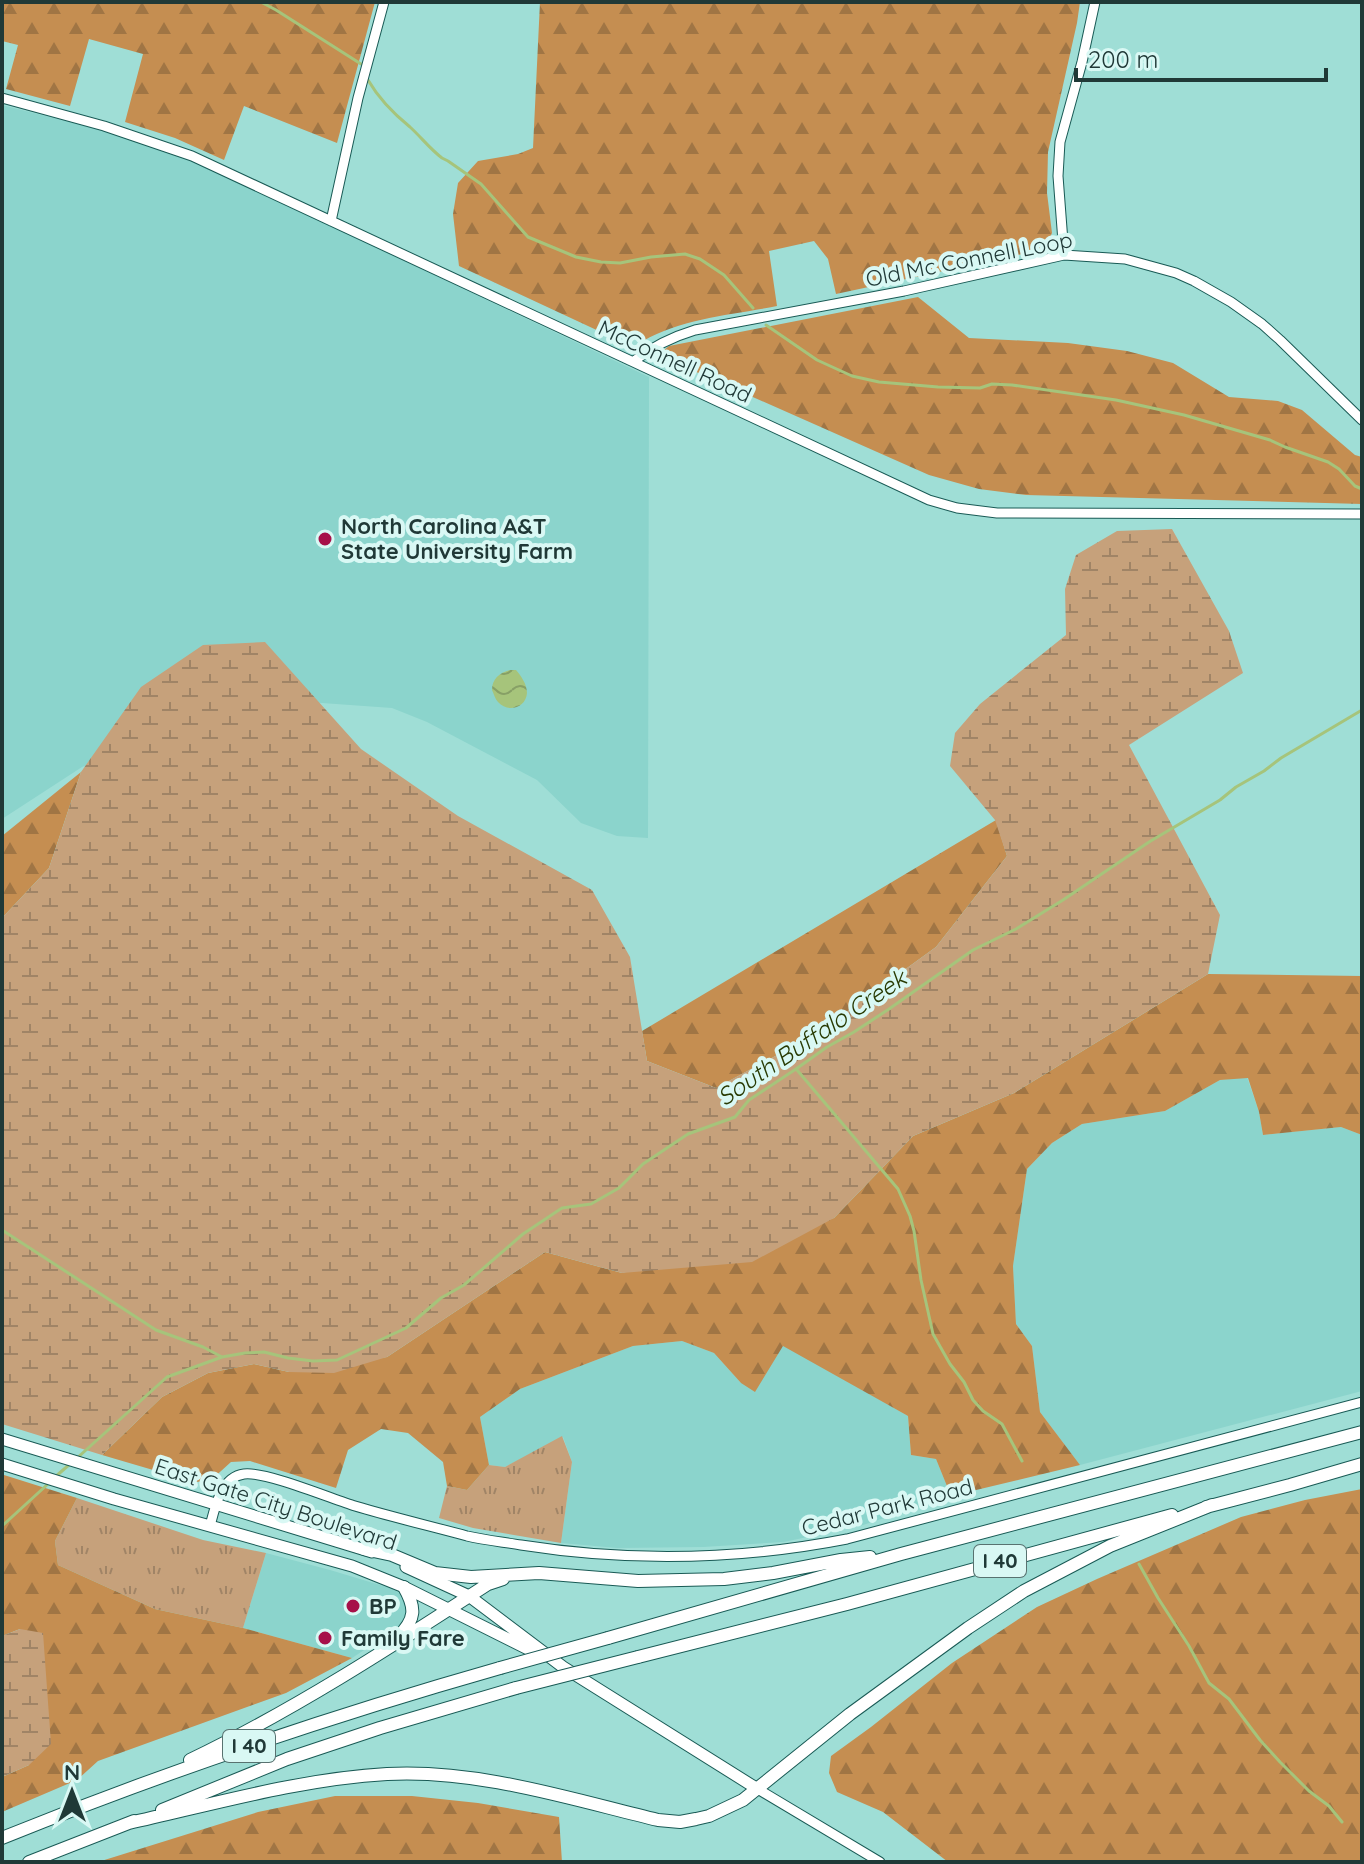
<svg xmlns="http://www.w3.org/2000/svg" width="1364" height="1864" font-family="Quicksand,sans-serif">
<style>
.built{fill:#8bd4cc}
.grass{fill:url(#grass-tufts)}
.forest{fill:url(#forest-firs)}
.wetland{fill:url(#wetland-marsh)}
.water{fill:url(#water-waves)}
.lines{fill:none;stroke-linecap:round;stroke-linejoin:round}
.stream{stroke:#a6c47b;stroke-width:3}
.minor-casing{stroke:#195a55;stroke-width:11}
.major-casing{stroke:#195a55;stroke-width:13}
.highway-casing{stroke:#195a55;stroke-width:14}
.minor{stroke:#fff;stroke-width:9}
.major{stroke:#fff;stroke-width:11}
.highway{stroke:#fff;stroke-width:12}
.highway-bridge-casing{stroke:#195a55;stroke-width:14;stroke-linecap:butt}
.highway-bridge{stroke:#fff;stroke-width:12}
.poi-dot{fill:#a61049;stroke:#d9f8f4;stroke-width:3}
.labels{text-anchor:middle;stroke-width:8;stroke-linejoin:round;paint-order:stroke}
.shield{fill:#d9f8f4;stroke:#587270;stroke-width:2}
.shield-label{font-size:20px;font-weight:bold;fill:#203937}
.street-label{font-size:22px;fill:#203937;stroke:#d9f8f4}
.poi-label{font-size:22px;font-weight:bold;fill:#203937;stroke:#d9f8f4;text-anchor:start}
.water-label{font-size:24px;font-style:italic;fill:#283a03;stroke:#d9f8f4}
</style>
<defs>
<pattern id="grass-tufts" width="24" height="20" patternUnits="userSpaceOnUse" patternTransform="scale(2)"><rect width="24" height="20" fill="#c6a17b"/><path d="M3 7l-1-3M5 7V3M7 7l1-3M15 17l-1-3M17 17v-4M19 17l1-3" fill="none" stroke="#a08466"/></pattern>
<pattern id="forest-firs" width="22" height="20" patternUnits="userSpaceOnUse" patternTransform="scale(2)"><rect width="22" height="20" fill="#c58e51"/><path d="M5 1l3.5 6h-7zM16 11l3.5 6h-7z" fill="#a07544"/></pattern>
<pattern id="wetland-marsh" width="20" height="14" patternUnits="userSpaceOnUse" patternTransform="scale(2)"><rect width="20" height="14" fill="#c6a17b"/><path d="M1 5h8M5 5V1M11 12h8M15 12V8" fill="none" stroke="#a08466"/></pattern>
<pattern id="water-waves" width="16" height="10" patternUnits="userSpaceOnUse" patternTransform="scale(2)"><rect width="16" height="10" fill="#a6c47b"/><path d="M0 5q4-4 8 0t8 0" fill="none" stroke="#87a066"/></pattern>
</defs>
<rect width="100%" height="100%" fill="#9fded6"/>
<path class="built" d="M2 105 105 131 170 152 215 171 649 377 648 838 617 836 581 823 537 780 427 722 392 708 294 701 179 726 82 767 2 819Z
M1247 1077 1259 1112 1263 1135 1341 1127 1362 1135V1391L1080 1465 1040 1412 1032 1346 1016 1324 1013 1266 1027 1169 1052 1143 1082 1124 1165 1111 1220 1080Z
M682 1341 714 1353 741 1383 783 1345 908 1416 911 1455 936 1459 951 1496 863 1525 784 1542 703 1547 617 1548 561 1543 572 1462 563 1437 505 1467 489 1465 480 1417 520 1389 633 1346Z
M266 1553 330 1570 390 1588 400 1593 406 1602 407 1612 402 1625 352 1658 243 1628Z"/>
<path class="grass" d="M562 1436 572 1462 561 1543 473 1528 439 1518 447 1486 467 1490 489 1465 505 1467Z
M77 1498 203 1540 266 1553 243 1628 155 1609 58 1565 55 1541Z"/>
<path class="forest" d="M2 2H375L337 143 244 106 224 160 175 138 125 122 143 54 89 39 70 106 6 89 18 45 2 41Z
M540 2H1080L1077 23 1048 152 1047 193 1052 233 1047 244 1037 251 836 294 828 259 814 241 769 251 777 306C732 315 683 318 643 341L603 333 459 266 453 214 458 183 478 161 518 154 533 148Z
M918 297 969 338 1068 343 1127 351 1173 363 1229 397 1278 401 1302 410 1355 455 1362 457V504L1026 495 979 489 929 475 658 355 669 346Z
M81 772 49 868 2 918V836Z
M996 820 1007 856 936 947 816 1034 716 1088 647 1061 642 1031Z
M1208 974 1362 976V1135L1341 1127 1263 1135 1259 1112 1248 1078 1220 1080 1165 1111 1082 1124 1052 1143 1027 1169 1013 1266 1016 1324 1032 1346 1040 1412 1080 1465 951 1496 936 1459 911 1455 908 1416 783 1346 755 1392 741 1383 714 1353 682 1341 633 1346 520 1389 480 1417 489 1465 467 1490 447 1486 443 1462 408 1433 381 1429 348 1450 336 1488 250 1461 231 1462 210 1481 194 1482 102 1455 162 1397 208 1373 254 1364 289 1372 387 1357 545 1252 622 1273 834 1218 913 1136 1014 1093Z
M4 1475 77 1498 55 1541 58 1565 155 1609 243 1628 352 1658 286 1693 98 1761 77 1780 2 1812V1777L29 1765 20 1629 2 1636V1477Z
M1362 1489V1862H948L883 1812 837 1792 829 1773 831 1756 871 1727 952 1663 1037 1607 1097 1579 1241 1517 1305 1500Z
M335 1796H412L478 1803 559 1817 562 1862H98L258 1812Z"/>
<path class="wetland" d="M1172 529 1229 631 1243 673 1129 745 1220 915 1208 974 1014 1093 913 1136 834 1218 752 1262 622 1273 545 1252 387 1357 334 1373 289 1372 254 1364 208 1373 162 1397 102 1455 2 1424V918L49 868 81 772 141 687 203 645 265 642 361 749 458 816 592 890 630 957 647 1061 716 1088 816 1034 936 947 1007 856 995 820 950 766 955 733 980 704 1066 635 1065 589 1076 555 1117 531Z
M20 1629 43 1633 51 1744 29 1765 2 1777V1636Z"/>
<path class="water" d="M510 670H516C521 676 527 684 527 693 526 708 508 713 498 702 495 699 494 694 492 690 492 679 499 673 510 670Z"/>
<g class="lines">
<path class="stream" d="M261 2 276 10 361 64
M368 80C379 99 394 114 410 127 421 137 430 149 442 158L448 161 481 184 528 237 576 257 601 262 620 263 651 257 685 254 700 259 724 275 753 308
M766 325 817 360 852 376 879 382 938 387 980 388 992 384 1012 385 1116 400 1184 415 1270 440 1285 447 1328 462 1339 469 1355 486 1362 489
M797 1070 898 1189 910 1216 914 1231 921 1280 933 1334 950 1364 964 1382 973 1400 983 1411 1002 1424 1022 1461
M2 1230 156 1330 203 1347 222 1357
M76 1459 167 1377 222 1357 245 1353 264 1352 288 1358 313 1361 337 1360 406 1328 441 1298 464 1285 523 1234 562 1208 591 1204 619 1188 643 1164 688 1134 735 1117 749 1100 796 1069 827 1047 854 1032 889 1009 973 950 1016 929 1063 900 1149 842 1220 800 1236 787 1264 771 1281 758 1362 710
M55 1477 70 1464
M2 1526 49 1483
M1139 1564 1158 1598 1189 1646 1209 1683 1229 1699 1260 1740 1280 1762 1309 1791 1329 1806 1342 1822"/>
<g class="minor-casing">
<path id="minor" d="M2 98 104 126 192 156 929 500 957 508 997 513 1362 514
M331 221 358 98 384 2
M1064 255 1058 176 1060 142 1082 62 1095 2
M634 361C653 346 672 337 695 330L904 291 1064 255 1125 259 1176 273 1194 281 1231 302 1262 324 1280 340 1362 420
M210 1526C215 1507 221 1477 244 1474 265 1471 332 1499 355 1506 392 1517 430 1526 467 1536 484 1540 503 1542 521 1545 629 1562 739 1560 847 1539L1362 1402
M756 1788 880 1862"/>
</g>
<g class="major-casing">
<path id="major" d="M2 1439 372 1552
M2 1464 114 1499 352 1566 404 1587 534 1652
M406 1567 469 1596 563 1667 756 1788"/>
</g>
<g class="highway-casing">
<path id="highway" d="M1206 1507 1290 1485 1362 1464
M364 1549 392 1555 435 1573 471 1577 539 1573 638 1581 724 1579 773 1573 841 1560 870 1557
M398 1637C416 1619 416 1608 404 1587
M608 1638 901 1554 1362 1432
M638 1657 847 1604 1172 1515
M190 1760C294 1710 391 1647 488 1584L503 1579
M162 1810 287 1759 380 1728 516 1688
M129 1823C214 1804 300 1779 387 1774 478 1769 570 1799 658 1820L680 1822 696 1819 709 1816 743 1800 850 1714 968 1628 1024 1591 1110 1546 1212 1505
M2 1838C165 1772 331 1716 500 1668
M29 1862 134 1821"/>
</g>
<use href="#minor" class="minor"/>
<use href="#major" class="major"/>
<use href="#highway" class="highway"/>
<g class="highway-bridge-casing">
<path id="highway-bridge" d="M500 1668 608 1638
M516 1688 638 1657"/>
</g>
<use href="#highway-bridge" class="highway-bridge"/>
</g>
<g class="poi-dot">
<circle cx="325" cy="539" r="8"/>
<circle cx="353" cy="1606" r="8"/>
<circle cx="325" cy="1638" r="8"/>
</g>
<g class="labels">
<g class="shield">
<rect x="974" y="1545" width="52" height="32" rx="6"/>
<rect x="223" y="1730" width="52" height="32" rx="6"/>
</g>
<g class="shield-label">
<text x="1000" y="1568">I 40</text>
<text x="249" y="1753">I 40</text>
</g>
<g class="street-label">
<text transform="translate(969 259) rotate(-11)" y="8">Old Mc Connell Loop</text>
<text transform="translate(675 361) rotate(25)" y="8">McConnell Road</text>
<text transform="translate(276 1504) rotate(18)" y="8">East Gate City Boulevard</text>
<text transform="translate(887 1507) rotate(-14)" y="8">Cedar Park Road</text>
</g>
<g class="poi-label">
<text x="341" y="534">North Carolina A&amp;T<tspan x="341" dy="25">State University Farm</tspan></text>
<text x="369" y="1614">BP</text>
<text x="341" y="1646">Family Fare</text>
</g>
<g class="water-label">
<text transform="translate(812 1038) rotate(-34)" y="8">South Buffalo Creek</text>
</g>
</g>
<rect width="1364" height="1864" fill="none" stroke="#203937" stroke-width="8"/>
<g transform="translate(72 1792)" stroke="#d9f8f4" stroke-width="6" paint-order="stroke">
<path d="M0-6L14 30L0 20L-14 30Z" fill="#203937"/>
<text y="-12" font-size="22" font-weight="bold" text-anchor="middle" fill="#203937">N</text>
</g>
<path d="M1076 68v12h250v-12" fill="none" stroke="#203937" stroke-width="4"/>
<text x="1088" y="68" font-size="24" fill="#203937" stroke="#d9f8f4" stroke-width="6" paint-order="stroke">200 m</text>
</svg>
